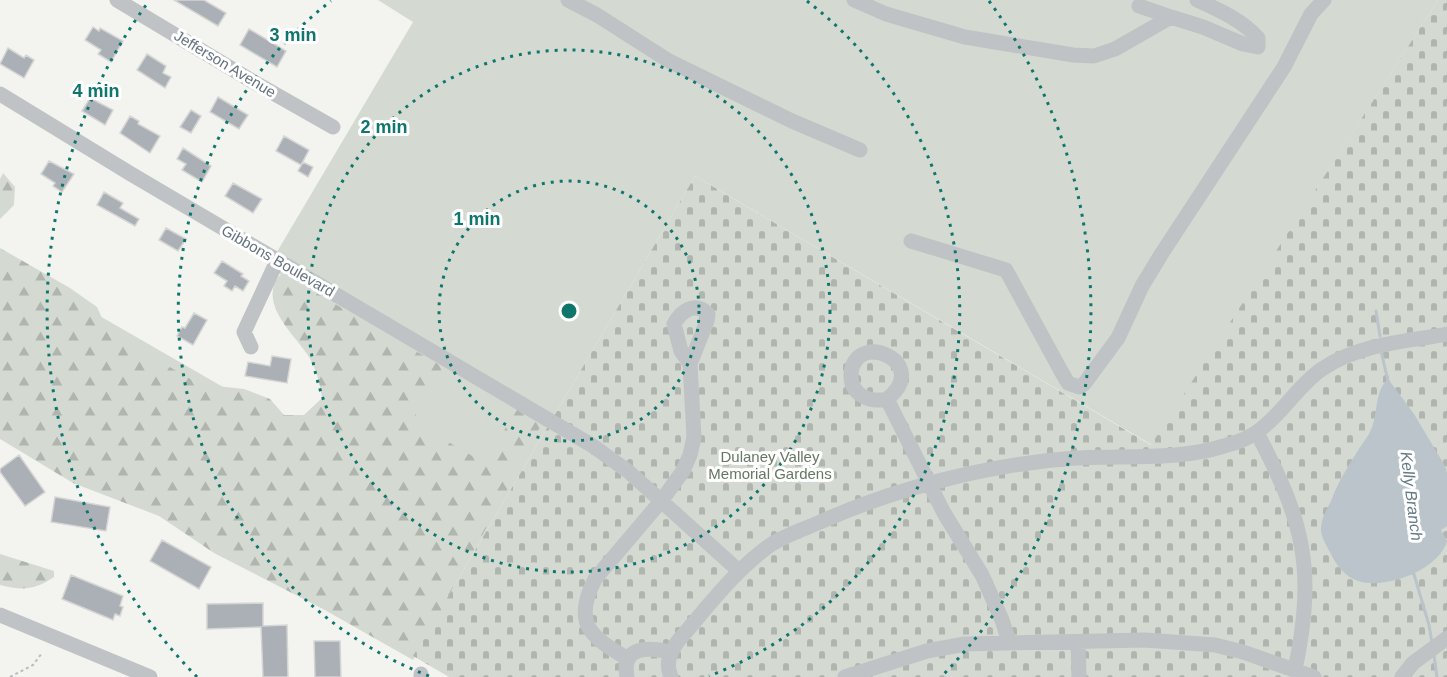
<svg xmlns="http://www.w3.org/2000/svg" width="1447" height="677" font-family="Helvetica,sans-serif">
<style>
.green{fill:#d4dad1}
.forest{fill:url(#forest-firs)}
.cemetery{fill:url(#cemetery-stones)}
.water{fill:#bac4ca}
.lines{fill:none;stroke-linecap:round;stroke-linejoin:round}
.stream{stroke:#bac4ca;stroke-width:3}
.building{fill:#aab0b5;stroke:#d5d5d3;stroke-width:1.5}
.path{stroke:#b9bbbd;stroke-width:2;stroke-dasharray:3 3;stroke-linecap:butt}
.minor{stroke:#bfc3c6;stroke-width:15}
.ring{fill:none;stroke:#0f766e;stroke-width:3;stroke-dasharray:3 6}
.labels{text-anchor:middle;stroke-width:6;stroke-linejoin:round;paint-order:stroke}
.street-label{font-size:15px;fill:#64727f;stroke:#fff}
.park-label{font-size:15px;fill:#657762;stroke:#fff}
.water-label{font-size:16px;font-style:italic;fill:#647a84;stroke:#fff}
.centre{fill:#0f766e;stroke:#fff;stroke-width:3}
.ring-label{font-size:18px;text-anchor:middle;font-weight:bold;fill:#0f766e;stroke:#fff;stroke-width:6;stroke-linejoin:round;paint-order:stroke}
</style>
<defs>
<pattern id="forest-firs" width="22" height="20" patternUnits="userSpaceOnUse" patternTransform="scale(1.5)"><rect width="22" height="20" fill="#d4dad1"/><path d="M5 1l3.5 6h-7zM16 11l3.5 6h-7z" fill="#b0b5af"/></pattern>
<pattern id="cemetery-stones" width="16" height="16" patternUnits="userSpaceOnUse" patternTransform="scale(1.5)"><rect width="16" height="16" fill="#d4dad1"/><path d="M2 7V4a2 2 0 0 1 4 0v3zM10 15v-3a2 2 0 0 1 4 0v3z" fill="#b0b5af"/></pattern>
</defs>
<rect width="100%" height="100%" fill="#f3f4f0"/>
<path class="green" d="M378 0H1438L1152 445 695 176 413 656 0 287 13 266 322 444 352 316 268 267 413 22Z"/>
<path class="forest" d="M3 173 15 187 14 205 0 219V179Z
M0 248 70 288 97 307 106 327 115 339 154 358 199 384 244 389 270 399 284 415H304L322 398C320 383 316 367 307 354 294 335 266 310 274 285 275 281 279 276 282 273L443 367 415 412 419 425 481 461 494 449 516 409 541 426 513 468 510 485 413 660 323 609 214 553 159 516 73 483 0 439Z
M0 554 54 571V577C35 590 22 591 0 585Z"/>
<path class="cemetery" d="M1438 0H1447V677H449L413 656 695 176 1151 445Z"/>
<path class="water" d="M1388 379 1414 414 1445 466 1447 473V526L1441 530 1447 541C1439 570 1385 590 1358 581 1344 576 1336 565 1330 552 1326 545 1320 535 1321 527 1322 517 1327 509 1331 501 1340 477 1355 455 1369 434 1379 417 1373 393 1388 379Z"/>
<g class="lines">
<path class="stream" d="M1376 311 1380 336
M1381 351 1388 381
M1413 571 1429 625 1432 643
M1434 655 1437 677"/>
</g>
<path class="building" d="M174 0H204L226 13 218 26Z
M93 27 99 31 100 28 123 41 111 62 98 54 101 50 85 40Z
M249 29 286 51 277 67 240 45Z
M8 48 24 58 26 55 34 60 24 78 0 64Z
M147 54 166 66 163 73 171 77 165 88 137 70Z
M218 97 248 115 239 129 210 112Z
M90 98 113 110 105 125 82 111Z
M191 110 201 116 191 133 180 127Z
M130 116 139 121 138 124 160 136 150 153 120 133Z
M284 136 309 150 301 165 276 151Z
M183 148 211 166 202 182 182 170 186 164 177 159Z
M49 161 74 174 62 192 53 186 55 183 41 174Z
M303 162 313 167 308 177 298 171Z
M233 183 262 199 253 213 225 196Z
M104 192 123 203 120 208 139 219 135 226 97 205Z
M166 228 186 239 178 251 159 240Z
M222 261 243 274 241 276 249 281 243 291 235 286 232 291 224 286 227 281 214 273Z
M194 313 207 320 193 345 177 336 182 327 185 328Z
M272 356 291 359 287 383 245 376 248 362 270 366Z
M19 455 45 492 25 506 0 472V469Z
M55 497 110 507 106 531 51 522Z
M162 540 211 567 199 589 150 561Z
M71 575 123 596 120 606 123 607 120 616 115 614 113 620 62 599Z
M263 603V626L287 625 288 677H263L261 627 207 629V604Z
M314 641H340L341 677H315Z"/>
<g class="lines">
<path class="path" d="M10 677 33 665 42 653"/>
<path class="minor" d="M117 0 252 81 333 127
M568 0 597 15 669 61 792 121 860 150
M854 0 886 14 965 37 1073 55 1094 56 1115 49 1171 17 1203 27 1243 44 1258 47V38C1242 20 1219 10 1197 0
M1139 6 1171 17
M0 94 131 174 593 446 629 472 739 571
M911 241 1006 270 1061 371 1068 383 1079 387 1084 384 1118 338 1142 286 1162 253 1284 67 1311 14 1324 0
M251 347 244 332 277 261
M887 399C933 363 855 328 851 374 850 395 870 403 887 399L944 513 982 575 1002 620 1009 642
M1257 433C1304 522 1316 569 1295 670
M0 615 150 677
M1078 642 1079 677
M628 659C591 637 572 624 595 579L662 500 683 471 690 455 694 437 690 364 681 351 674 324C681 311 695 301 708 314L707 321 690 364
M421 677V674
M627 677C621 645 649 647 671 652
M671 677C665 663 670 653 678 641 707 608 733 572 769 546 783 536 802 530 818 523 895 488 991 464 1075 458 1124 455 1177 461 1224 446 1235 443 1248 439 1257 432 1282 415 1297 386 1322 369 1359 344 1404 342 1447 334
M845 677 927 651 965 644 1145 640 1215 645 1243 652 1314 677
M1402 677 1413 663 1447 638"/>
</g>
<g class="ring">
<circle cx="569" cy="311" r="130"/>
<circle cx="569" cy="311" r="261"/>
<path d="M429 676A391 391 0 0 1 331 1M807 1A391 391 0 0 1 709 676"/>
<path d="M197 677A522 522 0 0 1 149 1M989 1A522 522 0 0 1 941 677"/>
</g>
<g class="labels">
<g class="street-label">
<text transform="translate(225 64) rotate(31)" y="5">Jefferson Avenue</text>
<text transform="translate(278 261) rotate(30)" y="5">Gibbons Boulevard</text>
</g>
<g class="park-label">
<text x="770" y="462">Dulaney Valley<tspan x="770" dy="17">Memorial Gardens</tspan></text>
</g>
<g class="water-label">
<text transform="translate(1412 496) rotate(83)" y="6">Kelly Branch</text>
</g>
</g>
<circle cx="569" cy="311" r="9" class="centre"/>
<g class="ring-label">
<text x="293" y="41">3 min</text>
<text x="96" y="97">4 min</text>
<text x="384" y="133">2 min</text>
<text x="477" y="225">1 min</text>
</g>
</svg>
